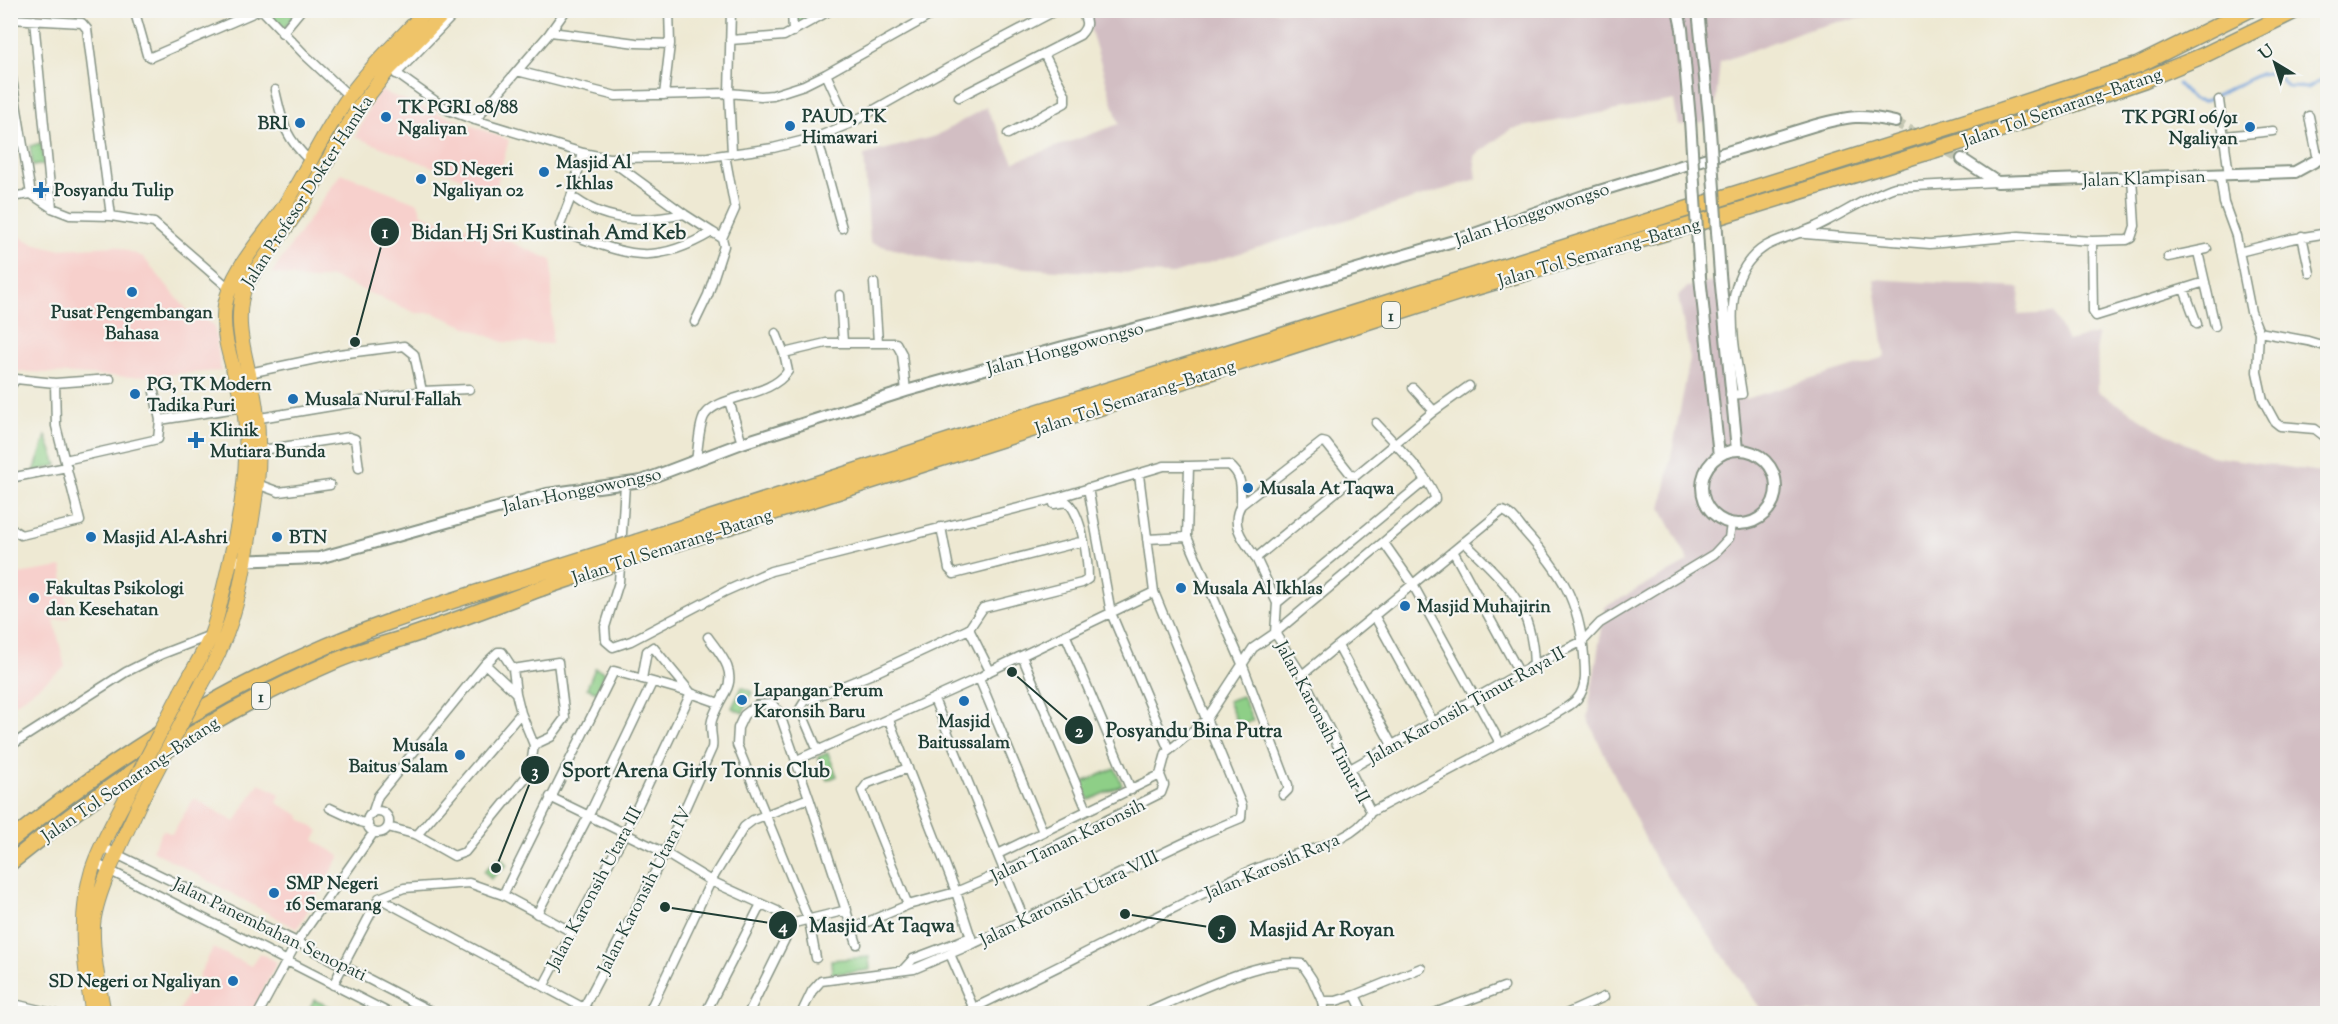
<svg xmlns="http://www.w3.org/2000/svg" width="2338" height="1024" font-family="'Sorts Mill Goudy',serif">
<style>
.built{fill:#f7d0cc}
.industrial{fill:#d2bec3}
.green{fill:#8ecf87;stroke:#56865e;stroke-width:1.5}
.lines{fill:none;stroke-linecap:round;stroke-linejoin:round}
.stream{stroke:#6f9fd8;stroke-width:3}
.tertiary-tunnel{stroke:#c5c7b3;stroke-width:10;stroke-dasharray:10 5;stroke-linecap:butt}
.minor-casing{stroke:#869384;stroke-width:11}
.tertiary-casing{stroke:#869384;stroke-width:14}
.primary-casing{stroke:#869384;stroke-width:16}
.motorway-casing{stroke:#869384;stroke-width:18}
.minor{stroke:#fff;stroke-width:8}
.tertiary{stroke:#fff;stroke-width:10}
.primary{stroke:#efc469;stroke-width:14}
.motorway{stroke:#efc469;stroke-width:15}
.tertiary-bridge-casing{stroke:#869384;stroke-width:14;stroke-linecap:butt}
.primary-bridge-casing{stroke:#869384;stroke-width:16;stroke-linecap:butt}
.motorway-bridge-casing{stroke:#869384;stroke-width:18;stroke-linecap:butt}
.tertiary-bridge{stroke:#fff;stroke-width:10}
.primary-bridge{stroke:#efc469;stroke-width:14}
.motorway-bridge{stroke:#efc469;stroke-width:15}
.poi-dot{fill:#1f6fb2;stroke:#f6f6f2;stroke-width:2}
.labels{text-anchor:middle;stroke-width:4.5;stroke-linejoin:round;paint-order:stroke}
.shield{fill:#f6f6f2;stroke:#60746d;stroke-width:1.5}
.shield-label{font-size:16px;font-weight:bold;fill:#1f3d34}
.poi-label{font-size:18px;font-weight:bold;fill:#1f3d34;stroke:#f6f6f2;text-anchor:start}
.street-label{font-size:18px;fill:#1f3d34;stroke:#f6f6f2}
.leader{fill:none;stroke:#1f3d34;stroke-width:2}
.callout-dot{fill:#1f3d34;stroke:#f6f6f2;stroke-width:2}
.mark-label{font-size:18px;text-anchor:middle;font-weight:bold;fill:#fff}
.callout-label{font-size:20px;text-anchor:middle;font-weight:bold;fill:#1f3d34;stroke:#f6f6f2;stroke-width:4.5;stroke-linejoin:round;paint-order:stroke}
</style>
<rect width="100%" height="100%" fill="#f6f6f2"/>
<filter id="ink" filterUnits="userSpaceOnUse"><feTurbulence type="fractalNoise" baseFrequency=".0167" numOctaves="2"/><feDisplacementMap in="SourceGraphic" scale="12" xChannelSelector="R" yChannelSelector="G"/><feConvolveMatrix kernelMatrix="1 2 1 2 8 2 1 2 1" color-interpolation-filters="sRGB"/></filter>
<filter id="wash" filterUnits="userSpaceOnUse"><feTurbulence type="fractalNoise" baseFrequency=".008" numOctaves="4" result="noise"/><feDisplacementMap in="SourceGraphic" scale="24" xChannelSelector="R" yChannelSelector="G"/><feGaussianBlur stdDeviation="1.35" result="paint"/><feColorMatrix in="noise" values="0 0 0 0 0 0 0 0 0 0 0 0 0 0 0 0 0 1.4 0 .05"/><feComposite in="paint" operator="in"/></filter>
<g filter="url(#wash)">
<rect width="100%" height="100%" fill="#eee9d3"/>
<path class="built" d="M11 10H111V12L25 14 11 13Z
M378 90 509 140 495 191 355 137Z
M341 173 418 203 422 214 457 227 474 226 552 260V344L503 342 433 313H416L332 277 309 280 272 273Z
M10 232 33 243 57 249 116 246 143 257 188 311 214 325 221 371 131 377 11 371Z
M62 567 69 618 54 620 65 667 11 707V575Z
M259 783 280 794 277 803 299 815 301 819 319 831 314 840 340 856 297 929 152 850 163 830 172 834 194 798 235 822Z
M213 948 251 966 259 953 277 962 252 1013H178L191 986 195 987 200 976 199 975Z"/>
<path class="industrial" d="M1085 11H1938L1929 13 1876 16 1838 22 1800 32 1720 62 1714 120 1678 126 1674 100 1511 129 1474 156 1477 179 1173 274 1073 271 950 263 870 243 864 155 936 136 986 107 1014 162 1119 124Z
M1729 279 1735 350 1745 399 1885 357 1874 279 2020 288 2018 315 2053 313 2067 341 2097 334 2098 391 2157 429 2211 456 2327 473V1013H1760V1008L1654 857 1587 718 1605 607 1689 561 1661 509 1690 358 1678 296 1688 287Z"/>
<path class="green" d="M266 11H297L283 30Z
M796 11H810L815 16 796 27Z
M41 143 44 164 33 166 30 146Z
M46 436 57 465 34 472Z
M595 668 605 672 597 692 587 688Z
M742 687 752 692 743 713 732 708Z
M1242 696 1253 720 1239 726 1228 701Z
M828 753 837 776 827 780 818 757Z
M1115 768 1122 785 1089 800 1081 783Z
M500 857 507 865 491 879 484 871Z
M869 957 870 970 832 974 831 960Z
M314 1000 345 1013H307Z"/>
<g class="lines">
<path class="stream" d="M2178 84 2193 100 2203 102 2260 74 2275 72 2288 87 2308 88 2328 76"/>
</g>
</g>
<g filter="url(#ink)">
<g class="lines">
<path class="tertiary-tunnel" d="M1895 122 1962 159"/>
<g class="minor-casing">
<path id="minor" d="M140 10 136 16 147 55 151 57 260 10
M262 10 304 54 349 96
M731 10 729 93 732 153
M792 10 793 32
M10 19 82 23 87 29 111 216
M34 20 52 208
M551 32 636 43 670 44
M282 33 301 10
M730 40 784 36 831 10
M386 66 448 110 475 120 583 153 608 158 708 157 773 148 817 137 849 124 973 54 1057 10
M10 67 31 194
M517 71 616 96 729 93 761 96 773 95 804 85 826 74 940 10
M396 74 458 10
M826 74 849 124
M275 90C283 124 284 136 310 161
M664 95 670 44 669 10
M959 97 1080 35C1089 26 1087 21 1081 10
M2219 100 2229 175
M2309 116 2318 160
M475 120 549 34 566 10
M1008 134 1065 103V94L1044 54
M2225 136 2273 131
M817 137 842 228
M583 153 571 197 560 225 563 232C626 253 650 269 712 232L684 214 609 159
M2220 175 2224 203 2236 236 2251 312 2259 332 2257 372 2263 400 2275 422 2280 426 2315 429 2328 439
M10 197 31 194 52 208 70 215 111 216 154 223 229 288
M577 200C609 223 647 222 684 214
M1805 234 1930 244 2019 236 2092 241 2127 240 2131 238 2135 226 2132 177
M2302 236 2310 273
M722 238 735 209 725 155
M2092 241 2093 312 2096 316 2205 282
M2198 252 2215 326
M2239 252 2291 239 2328 233
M2168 257 2207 249
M874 283 878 342
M2184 289 2197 324
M840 295 843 342
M695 322 708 295 724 246 722 238 712 232
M2259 332 2308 341 2328 347
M776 333 784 353
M249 373 339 354 404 346 414 354 422 391
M10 387 16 379 55 383 110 379
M1413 388 1434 411
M1730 395 1742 394C1735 346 1716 277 1766 246 1782 237 1801 234 1817 226 1843 214 1868 196 1895 187L1997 182
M729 401 742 443
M254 419 422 391 469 389
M160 420 243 407
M255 451 349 437 355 439 359 468
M65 460 158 439 160 420 154 392
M696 461C698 450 699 423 705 415 720 394 770 398 788 371L784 353 826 343H896L902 354 906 391
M10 478 67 467
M257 484 279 492 330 485
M625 484 619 582 605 627 606 641 613 647 631 641 726 591 771 571 1046 501 1164 466H1189
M1088 488 1111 613 1169 750
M941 527 949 569 954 574 1084 541
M10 528 21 535 80 521 56 426 55 383
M1187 537 1243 666 1288 785V790L1283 795
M1147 539 1187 537 1189 466 1229 465C1243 475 1241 489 1241 505
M1464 542C1504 581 1533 605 1534 665
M1384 543 1412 583 1500 743
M1453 551 1520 674
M1256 558C1244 541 1229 525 1241 505L1322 442 1326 443 1353 477
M1277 603 1426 480
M1374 615 1433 722
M969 629 983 608 1082 583 1088 579C1088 560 1082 514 1067 502L1054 504
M1066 636 1131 790
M1338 646 1392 745
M1022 656 1087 810
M513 669 558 662 565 718 551 737 534 745
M1302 675 1502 511C1511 512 1519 525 1525 532 1561 572 1579 600 1584 655 1585 669 1587 683 1580 695 1575 704 1563 709 1554 715L1371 812
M979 678 1043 832
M642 679 647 651 653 647 691 693
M934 699 1024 919
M889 720 956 892 973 944
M10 746 126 672 162 654 211 635
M818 751 800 709 805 701 870 675 969 629 990 671
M797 760 979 678 990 671 1154 592
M908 768 868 783 862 791 908 905
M1350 769 1534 665 1583 641 1600 623 1714 554 1729 538 1731 524
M550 797 665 853 711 881 777 911 784 920 788 930 787 935 748 1014
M809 798 857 944
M330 808 360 822 368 824
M367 822a11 11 0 1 1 22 0a11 11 0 1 1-22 0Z
M1371 812 1302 675 1275 633 1277 603 1256 558 1434 411 1469 386
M372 814 378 796 485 664 516 693 513 669 502 652H498L485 664
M388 827 417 835 454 856 465 852 530 772 534 745 521 713
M417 835 521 713 516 693
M102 847 297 942 436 1014
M998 854 1160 775
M95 863 391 1014
M503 895 614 671 685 691 719 703
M379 898 595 1014
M379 898 404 888 469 883 503 895 572 932
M537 914 589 815 652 683
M786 925 847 910
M853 928 908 905 956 892 1005 871 1161 793 1164 785 1160 775 1166 753 1206 720 1253 648 1275 633 1435 499C1434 481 1389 438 1376 423
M950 954 976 1014
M902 971 913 959 971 937
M333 985 379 898
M544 985 625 833 691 693
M1355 995 1421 968
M1322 1001 1324 1014
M10 1003 56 1014
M584 1007 665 853 712 748C714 739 709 730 712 720 715 710 721 700 726 691 737 670 719 653 708 637
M258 1014 297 942 374 832
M648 1014 711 881 744 827 753 820 809 798 779 712 772 704 757 705 744 715 738 728 737 745 809 921 816 958
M705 1014 761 904
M801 1014 812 991 821 981 914 969 973 944 1198 836 1241 818 1242 806 1154 592 1139 475
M961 1014C1032 981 1100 945 1170 910 1203 894 1237 875 1273 862 1306 849 1352 844 1371 812
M1143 1014C1185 997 1259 957 1302 964L1312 979 1322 1001H1336L1355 995 1364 1014
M1432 1014 1504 987
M1566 1014 1604 997"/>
</g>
<g class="tertiary-casing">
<path id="tertiary" d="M1678 10 1682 29 1690 120
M1698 10 1709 117
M1962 159 1997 182 2295 172 2328 154
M1720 275 1737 450
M1700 277 1719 456
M1702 487a37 37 0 1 1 74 0a37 37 0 1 1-74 0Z
M230 561 319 558 547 494 642 481 742 443 906 391 1063 347 1264 296 1457 240 1586 195 1816 125C1849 116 1861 114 1895 122"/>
</g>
<g class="primary-casing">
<path id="primary" d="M202 684C209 672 216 660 221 647 239 607 245 562 252 519 256 493 260 468 258 442 258 427 257 411 254 396 247 360 231 321 246 284L302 205 357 110 389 69 447 10
M181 692C191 673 203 655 211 635 217 620 220 603 224 587 237 533 251 472 245 416 240 379 219 342 225 305 232 268 263 238 283 208 306 172 323 133 348 98 371 66 400 39 427 10
M93 1014C84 966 78 917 92 870 100 845 114 821 126 798
M104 1014C99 985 92 955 93 926 95 892 125 837 139 804"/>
</g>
<g class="motorway-casing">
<path id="motorway" d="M637 542 1041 411 1984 116 2138 65 2249 10
M640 555 1460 292 1685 227 1993 132 2144 80 2202 56 2297 10
M10 841C106 763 214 694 327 646 396 617 468 596 539 573
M10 863C108 783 217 712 333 662 360 650 390 643 419 633 460 619 501 603 542 588"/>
</g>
<use href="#minor" class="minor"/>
<use href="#tertiary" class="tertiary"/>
<use href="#primary" class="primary"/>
<use href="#motorway" class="motorway"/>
<g class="tertiary-bridge-casing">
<path id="tertiary-bridge" d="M1709 117 1720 275
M1690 120 1700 277"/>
</g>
<g class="primary-bridge-casing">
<path id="primary-bridge" d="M126 798 181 692
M139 804 202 684"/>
</g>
<g class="motorway-bridge-casing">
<path id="motorway-bridge" d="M539 573 637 542
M542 588 640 555"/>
</g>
<use href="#tertiary-bridge" class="tertiary-bridge"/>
<use href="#primary-bridge" class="primary-bridge"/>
<use href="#motorway-bridge" class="motorway-bridge"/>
</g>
</g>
<g class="poi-dot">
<circle cx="386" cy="117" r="6"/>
<circle cx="300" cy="123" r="6"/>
<circle cx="790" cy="126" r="6"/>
<circle cx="2250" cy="127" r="6"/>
<circle cx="544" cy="172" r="6"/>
<circle cx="421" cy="179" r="6"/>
<path d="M38 181h6v6h6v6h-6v6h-6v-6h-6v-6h6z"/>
<circle cx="132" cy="292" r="6"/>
<circle cx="135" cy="394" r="6"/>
<circle cx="293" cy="399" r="6"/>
<path d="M193 431h6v6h6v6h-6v6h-6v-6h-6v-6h6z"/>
<circle cx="1248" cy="488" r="6"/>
<circle cx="91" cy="537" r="6"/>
<circle cx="277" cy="537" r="6"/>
<circle cx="1181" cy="588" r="6"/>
<circle cx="34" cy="598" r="6"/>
<circle cx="1405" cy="606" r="6"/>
<circle cx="742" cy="700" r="6"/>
<circle cx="964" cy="701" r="6"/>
<circle cx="460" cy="755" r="6"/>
<circle cx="274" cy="893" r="6"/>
<circle cx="233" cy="981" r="6"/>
</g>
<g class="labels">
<g class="shield">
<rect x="1382" y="302" width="18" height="26" rx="4.5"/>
<rect x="252" y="683" width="18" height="26" rx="4.5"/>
</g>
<g class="shield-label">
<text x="1391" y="321">1</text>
<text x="261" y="702">1</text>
</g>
<g class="poi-label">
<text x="398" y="113">TK PGRI 08/88<tspan x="398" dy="21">Ngaliyan</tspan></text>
<text x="802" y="122">PAUD, TK<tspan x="802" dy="21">Himawari</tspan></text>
<text x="2238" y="123" text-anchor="end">TK PGRI 06/91<tspan x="2238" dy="21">Ngaliyan</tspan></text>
<text x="288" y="129" text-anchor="end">BRI</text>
<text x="556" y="168">Masjid Al<tspan x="556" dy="21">- Ikhlas</tspan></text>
<text x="433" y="175">SD Negeri<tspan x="433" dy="21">Ngaliyan 02</tspan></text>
<text x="54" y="196">Posyandu Tulip</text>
<text x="132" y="318" text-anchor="middle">Pusat Pengembangan<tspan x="132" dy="21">Bahasa</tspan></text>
<text x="147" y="390">PG, TK Modern<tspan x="147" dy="21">Tadika Puri</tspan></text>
<text x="305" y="405">Musala Nurul Fallah</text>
<text x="210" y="436">Klinik<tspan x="210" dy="21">Mutiara Bunda</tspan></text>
<text x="1260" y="494">Musala At Taqwa</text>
<text x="103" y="543">Masjid Al-Ashri</text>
<text x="289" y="543">BTN</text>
<text x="46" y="594">Fakultas Psikologi<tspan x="46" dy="21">dan Kesehatan</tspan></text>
<text x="1193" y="594">Musala Al Ikhlas</text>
<text x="1417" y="612">Masjid Muhajirin</text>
<text x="754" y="696">Lapangan Perum<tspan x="754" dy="21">Karonsih Baru</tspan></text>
<text x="964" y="727" text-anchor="middle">Masjid<tspan x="964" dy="21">Baitussalam</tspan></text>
<text x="448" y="751" text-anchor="end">Musala<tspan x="448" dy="21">Baitus Salam</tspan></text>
<text x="286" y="889">SMP Negeri<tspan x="286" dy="21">16 Semarang</tspan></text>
<text x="221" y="987" text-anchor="end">SD Negeri 01 Ngaliyan</text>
</g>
<g class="street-label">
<text transform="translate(2062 107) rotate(-19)" y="6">Jalan Tol Semarang–Batang</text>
<text transform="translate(2144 178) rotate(-2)" y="6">Jalan Klampisan</text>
<text transform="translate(307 191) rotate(-57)" y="6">Jalan Profesor Dokter Hamka</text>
<text transform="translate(1532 214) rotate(-19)" y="6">Jalan Honggowongso</text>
<text transform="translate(1599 252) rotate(-16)" y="6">Jalan Tol Semarang–Batang</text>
<text transform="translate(1065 348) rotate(-15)" y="6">Jalan Honggowongso</text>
<text transform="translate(1135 397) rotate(-18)" y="6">Jalan Tol Semarang–Batang</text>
<text transform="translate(582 490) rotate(-12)" y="6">Jalan Honggowongso</text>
<text transform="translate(672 546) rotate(-18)" y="6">Jalan Tol Semarang–Batang</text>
<text transform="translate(1466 705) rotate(-29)" y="6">Jalan Karonsih Timur Raya II</text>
<text transform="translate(1323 722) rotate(62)" y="6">Jalan Karonsih Timur II</text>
<text transform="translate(130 779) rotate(-34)" y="6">Jalan Tol Semarang–Batang</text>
<text transform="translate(1068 840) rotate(-26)" y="6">Jalan Taman Karonsih</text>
<text transform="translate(1272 866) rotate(-23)" y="6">Jalan Karosih Raya</text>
<text transform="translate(594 888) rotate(-62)" y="6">Jalan Karonsih Utara III</text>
<text transform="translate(644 890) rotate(-63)" y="6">Jalan Karonsih Utara IV</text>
<text transform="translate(1069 898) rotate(-26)" y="6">Jalan Karonsih Utara VIII</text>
<text transform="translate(270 929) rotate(26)" y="6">Jalan Panembahan Senopati</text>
</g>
</g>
<path class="leader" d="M355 342L385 232M1012 672L1079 730M496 868L535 770M665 907L783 925M1125 914L1222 929"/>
<g class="callout-dot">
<circle cx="355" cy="342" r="6"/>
<circle cx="1012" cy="672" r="6"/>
<circle cx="496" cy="868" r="6"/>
<circle cx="665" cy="907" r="6"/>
<circle cx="1125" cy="914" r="6"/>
<circle cx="385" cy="232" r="15"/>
<circle cx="1079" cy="730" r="15"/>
<circle cx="535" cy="770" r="15"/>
<circle cx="783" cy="925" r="15"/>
<circle cx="1222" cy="929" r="15"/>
</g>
<g class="mark-label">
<text x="385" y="238">1</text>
<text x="1079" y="737">2</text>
<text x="535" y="777">3</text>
<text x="783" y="932">4</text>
<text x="1222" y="935">5</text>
</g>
<g class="callout-label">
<text x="549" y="239">Bidan Hj Sri Kustinah Amd Keb</text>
<text x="1194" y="737">Posyandu Bina Putra</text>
<text x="696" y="777">Sport Arena Girly Tonnis Club</text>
<text x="882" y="932">Masjid At Taqwa</text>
<text x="1322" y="936">Masjid Ar Royan</text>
</g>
<rect width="2338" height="1024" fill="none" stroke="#f6f6f2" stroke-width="36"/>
<g transform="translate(2275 63) rotate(322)" stroke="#f6f6f2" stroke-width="4.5" paint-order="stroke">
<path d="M0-4.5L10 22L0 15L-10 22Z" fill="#1f3d34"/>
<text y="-9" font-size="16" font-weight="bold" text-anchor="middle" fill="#1f3d34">U</text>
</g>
</svg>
